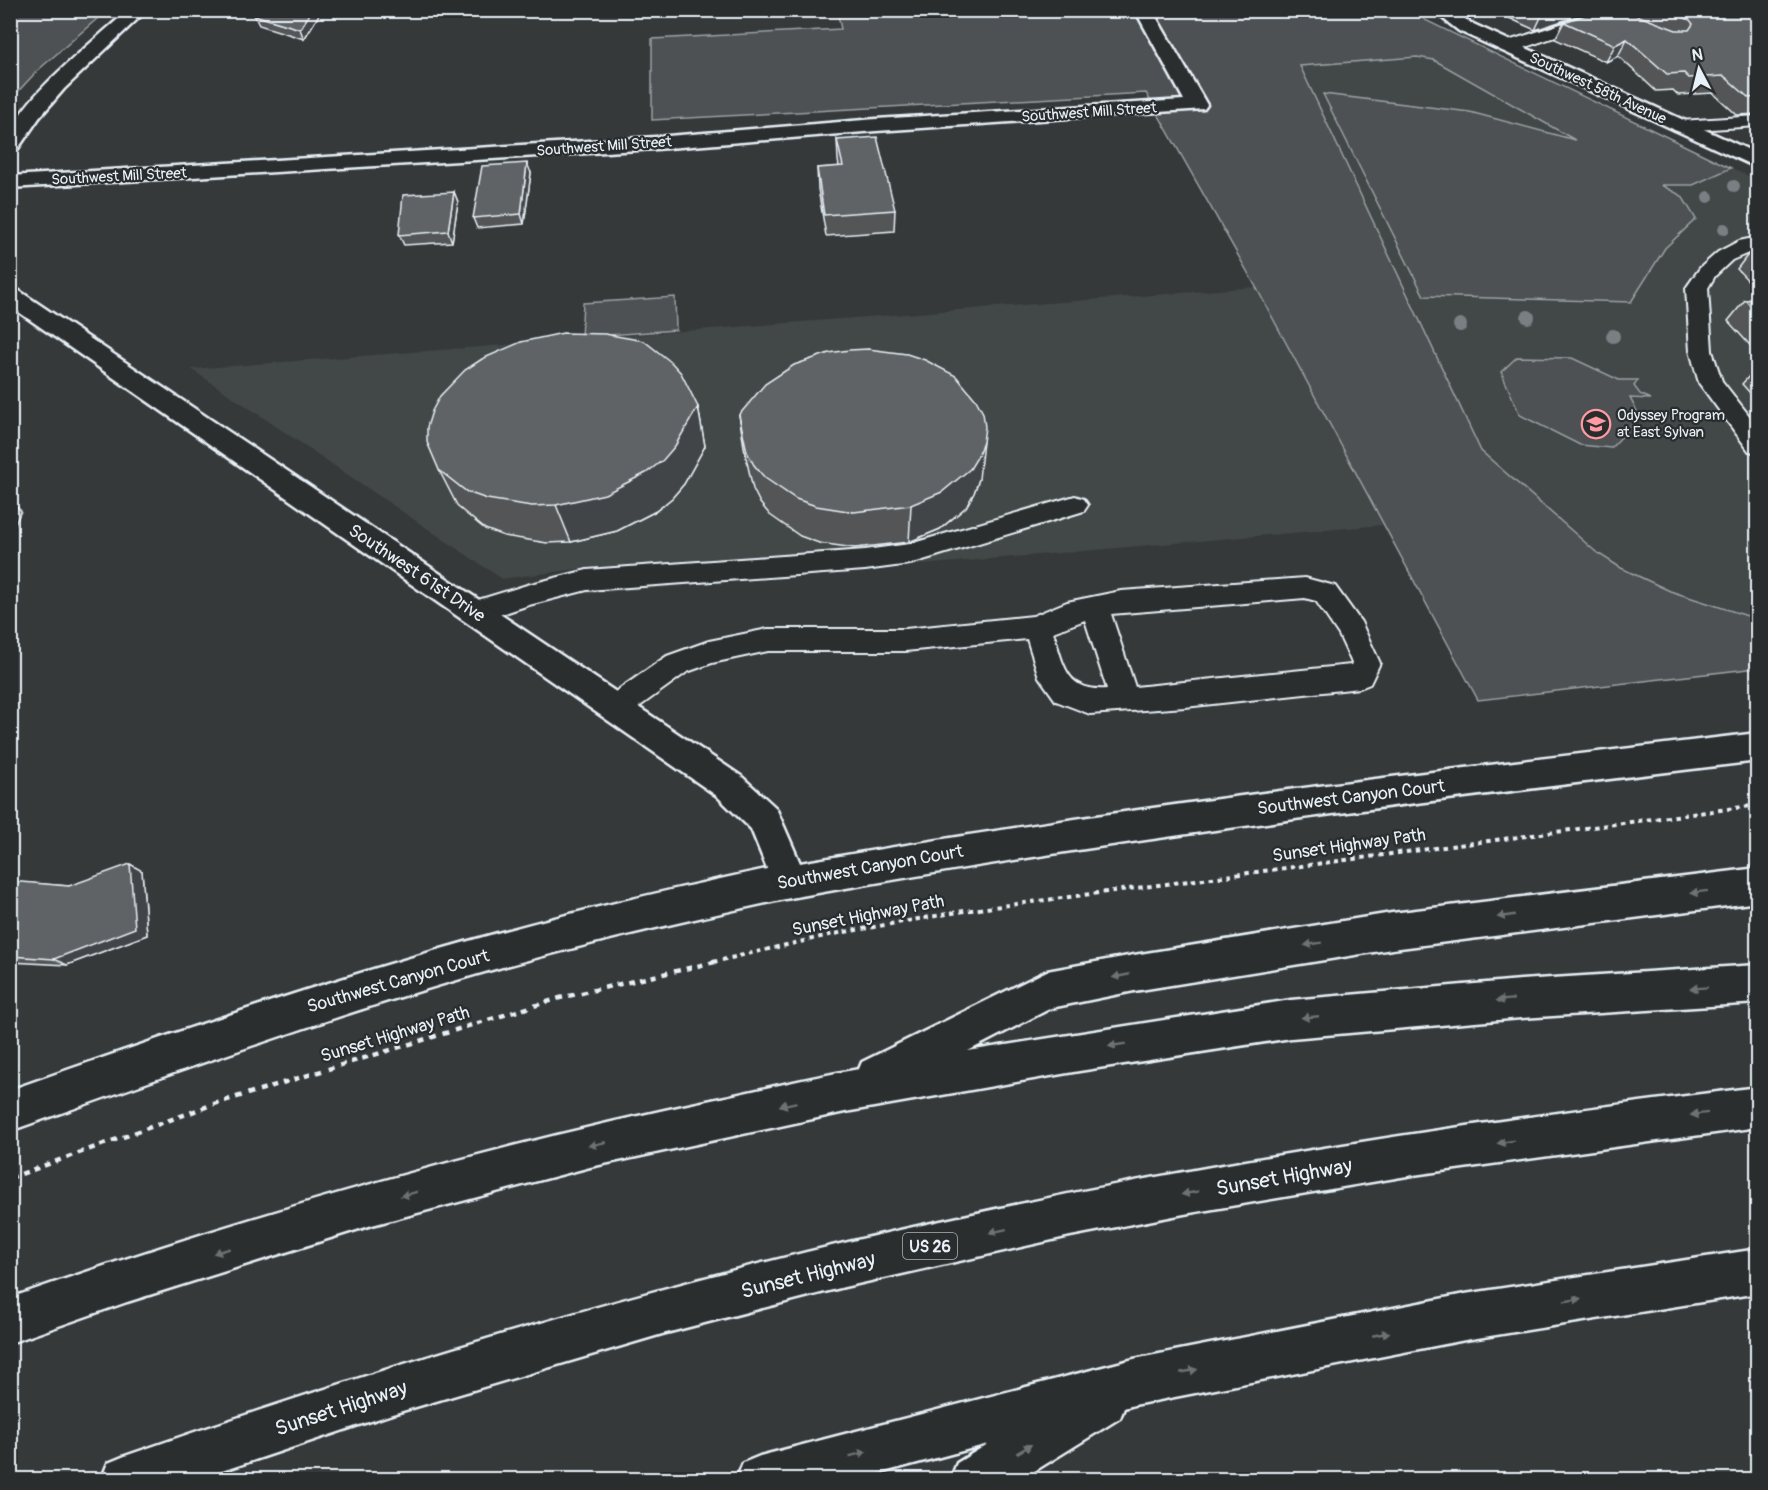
<svg xmlns="http://www.w3.org/2000/svg" width="1768" height="1490" font-family="Pangolin,sans-serif">
<style>
.built{fill:#424647}
.green{fill:#4d5152;stroke:#9aa1a5;stroke-width:1.5}
.lines{fill:none;stroke-linecap:round;stroke-linejoin:round}
.lane-casing{stroke:#e8f1f8;stroke-width:4}
.street-casing{stroke:#e8f1f8;stroke-width:5}
.secondary-casing{stroke:#e8f1f8;stroke-width:5}
.highway-casing{stroke:#e8f1f8;stroke-width:5}
.path-far1{stroke:#e8f1f8;stroke-width:4;stroke-dasharray:4.5 4.5;stroke-linecap:butt}
.path{stroke:#e8f1f8;stroke-width:4.5;stroke-dasharray:6 6;stroke-linecap:butt}
.lane{fill:#2a2d2e;fill-rule:evenodd}
.street{fill:#2a2d2e;fill-rule:evenodd}
.secondary{fill:#2a2d2e;fill-rule:evenodd}
.highway{fill:#2a2d2e;fill-rule:evenodd}
.tree{fill:#7a7f83}
.wall{fill:#525557;stroke:#e8f1f8;stroke-width:1.5}
.shaded-wall{fill:#424547;stroke:#e8f1f8;stroke-width:1.5}
.building{fill:#5f6365;stroke:#e8f1f8;stroke-width:1.5}
.oneway{fill:#6c7275}
.labels{text-anchor:middle;stroke-width:4.5;stroke-linejoin:round;paint-order:stroke}
.far-street-label{font-size:15px;fill:#e8f1f8;stroke:#2a2d2e}
.far-poi-label{font-size:15px;fill:#e8f1f8;stroke:#2a2d2e;text-anchor:start}
.shield{fill:#2a2d2e;stroke:#afb6bb;stroke-width:1.5}
.shield-label{font-size:16px;font-weight:bold;fill:#e8f1f8}
.street-label{font-size:18px;fill:#e8f1f8;stroke:#2a2d2e}
.near-street-label{font-size:21px;fill:#e8f1f8;stroke:#2a2d2e}
</style>
<rect width="100%" height="100%" fill="#35393a"/>
<filter id="ink" filterUnits="userSpaceOnUse"><feTurbulence type="fractalNoise" baseFrequency=".0167" numOctaves="2"/><feDisplacementMap in="SourceGraphic" scale="12" xChannelSelector="R" yChannelSelector="G"/><feConvolveMatrix kernelMatrix="1 2 1 2 8 2 1 2 1" color-interpolation-filters="sRGB"/></filter>
<g filter="url(#ink)">
<path class="built" d="M1173 11H1416L1425 20 1757 180V668L1601 686Z
M1256 287 1383 525 587 594 585 568 502 579 191 369Z"/>
<path class="green" d="M11 10H106V11L37 71 11 99Z
M837 10 1416 11 1425 20 1731 168 1693 185H1661L1682 196 1696 219 1665 248 1631 302 1424 296 1323 94 1470 112 1575 140 1434 60 1417 57 1300 66 1481 451 1596 552 1621 568 1670 591 1757 619V668L1478 700 1256 287 1146 93 652 120V39L841 29Z
M675 297 676 330 581 337 583 303Z
M1517 357 1572 358 1619 380H1638L1634 386 1640 394 1651 399 1630 398 1640 417 1611 448 1580 445 1520 415 1501 372Z"/>
<g class="lines">
<g class="lane-casing">
<path id="lane" d="M1598 12 1606 17 1604 20 1514 51H1502L1500 47 1502 43Z
M1758 116V126L1680 131 1674 130 1671 126 1674 122 1680 121Z
M1758 237V249L1732 260 1715 276 1708 288 1712 351 1722 381 1758 427V453L1749 451 1699 383 1690 351 1686 288 1700 268 1718 252 1739 241Z
M1075 496 1084 499 1088 505 1084 511 910 564 865 570 587 590 529 605 475 623 465 620 461 612 465 604 527 585 587 570 865 550 910 544Z
M1305 578 1335 586 1361 622 1380 663 1370 684 1360 688 1185 707 1090 714 1056 701 1039 677 1027 639 905 651H768L712 663 687 672 625 717 615 720 605 717 600 708 605 699 667 656 709 641 768 629H905L1033 616 1067 602 1121 591ZM1305 598 1316 601 1339 635 1352 663 1351 665 1135 687 1111 614ZM1085 620 1107 689C1065 692 1064 665 1053 632Z"/>
</g>
<g class="street-casing">
<path id="street" d="M1135 10H1152L1207 105 1204 109 876 131 656 149 10 188V176L656 137 876 119 1184 100Z
M1432 10H1452L1471 23 1758 154V168L1459 31Z
M790 864 803 869 808 881 803 893 790 898C691 919 593 942 495 969 331 1015 171 1074 10 1131V1090C170 1034 331 979 494 934 592 907 691 885 790 864Z"/>
</g>
<g class="secondary-casing">
<path id="secondary" d="M128 10H147L64 89 39 118 17 150 10 152C10 145 9 135 12 129 29 91 96 40 128 10Z
M10 288 18 290 741 776 776 808 800 863C1118 807 1437 771 1758 733V761C1434 800 1111 839 790 898L777 893 751 829 717 796 10 306Z"/>
</g>
<g class="highway-casing">
<path id="highway" d="M1758 868V902L1392 949 1134 991 1051 1008 968 1051 1291 1000 1521 980 1758 965V1003L1521 1018 1291 1038 1079 1071 845 1112 590 1167 372 1225 127 1302 10 1343V1298C243 1217 480 1148 721 1098 767 1088 813 1077 859 1069L862 1062 1047 971 1134 955 1392 913Z
M1758 1087V1127L1413 1175 1184 1214 1070 1236 844 1287 662 1334 392 1414 195 1480H101L108 1463 125 1456C399 1361 676 1278 959 1217 1223 1159 1490 1120 1758 1087Z
M1758 1249V1293L1465 1340 1134 1405 1124 1408 1120 1418 1020 1480H950L957 1463 988 1444 854 1480H736L743 1463 760 1456 1134 1359 1465 1294Z"/>
</g>
<path class="path-far1" d="M713 962 834 934 964 911 1758 805"/>
<path class="path" d="M10 1178 214 1104 560 998 719 961"/>
<use href="#lane" class="lane"/>
<use href="#street" class="street"/>
<use href="#secondary" class="secondary"/>
<use href="#highway" class="highway"/>
</g>
<g class="tree">
<circle cx="1734" cy="186" r="6"/>
<circle cx="1708" cy="197" r="6"/>
<circle cx="1724" cy="229" r="6"/>
<circle cx="1528" cy="317" r="7"/>
<circle cx="1460" cy="325" r="7"/>
<circle cx="1613" cy="336" r="7"/>
</g>
<path class="wall" d="M258 10H322L304 39 259 25 254 15Z
M1492 10H1585L1583 14 1535 30Z
M1600 10H1741L1758 23V114L1737 115 1713 93 1678 95 1673 90 1656 91 1618 56 1606 62 1555 39 1564 22Z
M1758 122V133L1753 129Z
M837 140 895 210 894 231 826 236 818 189 817 168 839 167 838 160Z
M531 173 524 224 477 228 473 218Z
M454 192 458 202 452 242 404 245 399 235Z
M1753 248H1758V291L1737 269Z
M1758 299V354L1728 321 1745 300Z
M1758 366V402L1742 384Z
M698 407 705 446 684 484 672 498 656 511 617 531 571 542 547 543 504 536 485 529 458 507 439 470Z
M739 415 979 479 974 493 966 507 940 529 909 542 855 548 819 543 800 536 770 515 760 503 753 489 745 453Z
M142 871 147 935 67 965 10 962V877L15 879 14 882 69 886Z"/>
<path class="shaded-wall" d="M312 10H322L304 39 300 29Z
M1551 10H1585L1583 14 1535 30 1543 13Z
M1627 39 1618 56 1606 62 1615 45Z
M527 163 531 173 524 224 521 214Z
M454 192 458 202 452 242 448 231Z
M698 407 705 446 684 484 672 498 656 511 617 531 571 542 556 505Z
M983 442 979 479 974 493 966 507 940 529 909 542 911 505Z
M11 501 21 511 10 535V502Z
M130 864 142 871 147 935 67 965 54 959Z
M10 877 15 879 10 887Z"/>
<path class="building" d="M258 10H312L300 29 254 15Z
M1538 10H1551L1543 13Z
M1600 10H1623L1676 30H1689L1693 24 1690 20 1665 10H1741L1758 23V97L1749 98 1724 76 1689 78 1684 73 1667 74 1627 39 1615 45 1564 22Z
M877 137 895 210 824 215 817 168 843 166 837 140Z
M527 163 521 214 473 218 482 166Z
M454 192 448 231 399 235 403 195Z
M1758 299V314L1745 300Z
M563 333 605 334 644 341 671 362 681 373 698 407 675 446 663 460 646 473 605 494 556 505 532 506 487 499 467 492 439 470 427 442V427L432 411 440 396 465 370 482 359 521 342Z
M868 349 907 354 925 360 956 376 976 400 983 413 985 427 983 442 978 456 970 469 942 492 911 505 854 512 816 506 796 499 765 478 754 465 747 452 739 415 765 384 794 365 829 353 849 350Z
M130 864 135 928 54 959 10 956V881L69 886Z"/>
<defs><path id="oneway-solid" d="M-6-.8H1V-3.2L6.5 0L1 3.2V.8H-6Z" transform="scale(1.5)"/></defs>
<g class="oneway">
<use href="#oneway-solid" transform="translate(1699 892) rotate(173)"/>
<use href="#oneway-solid" transform="translate(1506 916) rotate(172)"/>
<use href="#oneway-solid" transform="translate(1313 944) rotate(171)"/>
<use href="#oneway-solid" transform="translate(1121 976) rotate(169)"/>
<use href="#oneway-solid" transform="translate(1699 988) rotate(176)"/>
<use href="#oneway-solid" transform="translate(1505 1000) rotate(175)"/>
<use href="#oneway-solid" transform="translate(1310 1017) rotate(175)"/>
<use href="#oneway-solid" transform="translate(1117 1045) rotate(171)"/>
<use href="#oneway-solid" transform="translate(788 1104) rotate(168)"/>
<use href="#oneway-solid" transform="translate(1699 1114) rotate(173)"/>
<use href="#oneway-solid" transform="translate(1506 1142) rotate(171)"/>
<use href="#oneway-solid" transform="translate(597 1144) rotate(168)"/>
<use href="#oneway-solid" transform="translate(1190 1193) rotate(170)"/>
<use href="#oneway-solid" transform="translate(409 1194) rotate(165)"/>
<use href="#oneway-solid" transform="translate(998 1231) rotate(168)"/>
<use href="#oneway-solid" transform="translate(222 1251) rotate(163)"/>
<use href="#oneway-solid" transform="translate(1573 1300) rotate(-9)"/>
<use href="#oneway-solid" transform="translate(1381 1334) rotate(-11)"/>
<use href="#oneway-solid" transform="translate(1189 1371) rotate(-11)"/>
<use href="#oneway-solid" transform="translate(1024 1449) rotate(-31)"/>
<use href="#oneway-solid" transform="translate(858 1454) rotate(-15)"/>
</g>
</g>
<defs>
<g id="school-ring" transform="scale(1.5)"><circle r="9.5" fill="#2a2d2e" stroke="#ff9aa2" stroke-width="1.5"/><path d="M0-5L7-2L0 1L-7-2ZM-4 1L0 2.5L4 1V4Q0 6-4 4Z" fill="#ff9aa2"/></g>
</defs>
<g fill-rule="evenodd">
<use href="#school-ring" x="1596" y="424"/>
</g>
<g class="labels">
<g class="far-street-label">
<text transform="translate(1598 88) rotate(25)" y="5">Southwest 58th Avenue</text>
<text transform="translate(1089 112) rotate(-4)" y="5">Southwest Mill Street</text>
<text transform="translate(604 146) rotate(-4)" y="5">Southwest Mill Street</text>
<text transform="translate(119 176) rotate(-3)" y="5">Southwest Mill Street</text>
</g>
<g class="far-poi-label">
<text x="1617" y="420">Odyssey Program<tspan x="1617" dy="17">at East Sylvan</tspan></text>
</g>
<rect class="shield" x="903" y="1233" width="54" height="26" rx="4.5"/>
<g class="shield-label">
<text x="930" y="1252">US 26</text>
</g>
<g class="street-label">
<text transform="translate(417 573) rotate(34)" y="6">Southwest 61st Drive</text>
<text transform="translate(1351 797) rotate(-7)" y="6">Southwest Canyon Court</text>
<text transform="translate(1349 845) rotate(-8)" y="6">Sunset Highway Path</text>
<text transform="translate(870 867) rotate(-10)" y="6">Southwest Canyon Court</text>
<text transform="translate(868 915) rotate(-11)" y="6">Sunset Highway Path</text>
<text transform="translate(398 981) rotate(-16)" y="6">Southwest Canyon Court</text>
<text transform="translate(395 1034) rotate(-17)" y="6">Sunset Highway Path</text>
</g>
<g class="near-street-label">
<text transform="translate(1284 1177) rotate(-10)" y="7">Sunset Highway</text>
<text transform="translate(808 1275) rotate(-14)" y="7">Sunset Highway</text>
<text transform="translate(341 1408) rotate(-18)" y="7">Sunset Highway</text>
</g>
</g>
<rect width="1768" height="1490" fill="none" stroke="#2a2d2e" stroke-width="36"/>
<rect x="18" y="18" width="1732" height="1454" fill="none" stroke="#e8f1f8" stroke-width="2" filter="url(#ink)"/>
<g transform="translate(1699 69) rotate(353)" stroke="#2a2d2e" stroke-width="4.5" paint-order="stroke">
<path d="M0-4.5L10 22L0 15L-10 22Z" fill="#e8f1f8"/>
<text y="-9" font-size="16" font-weight="bold" text-anchor="middle" fill="#e8f1f8">N</text>
</g>
</svg>
